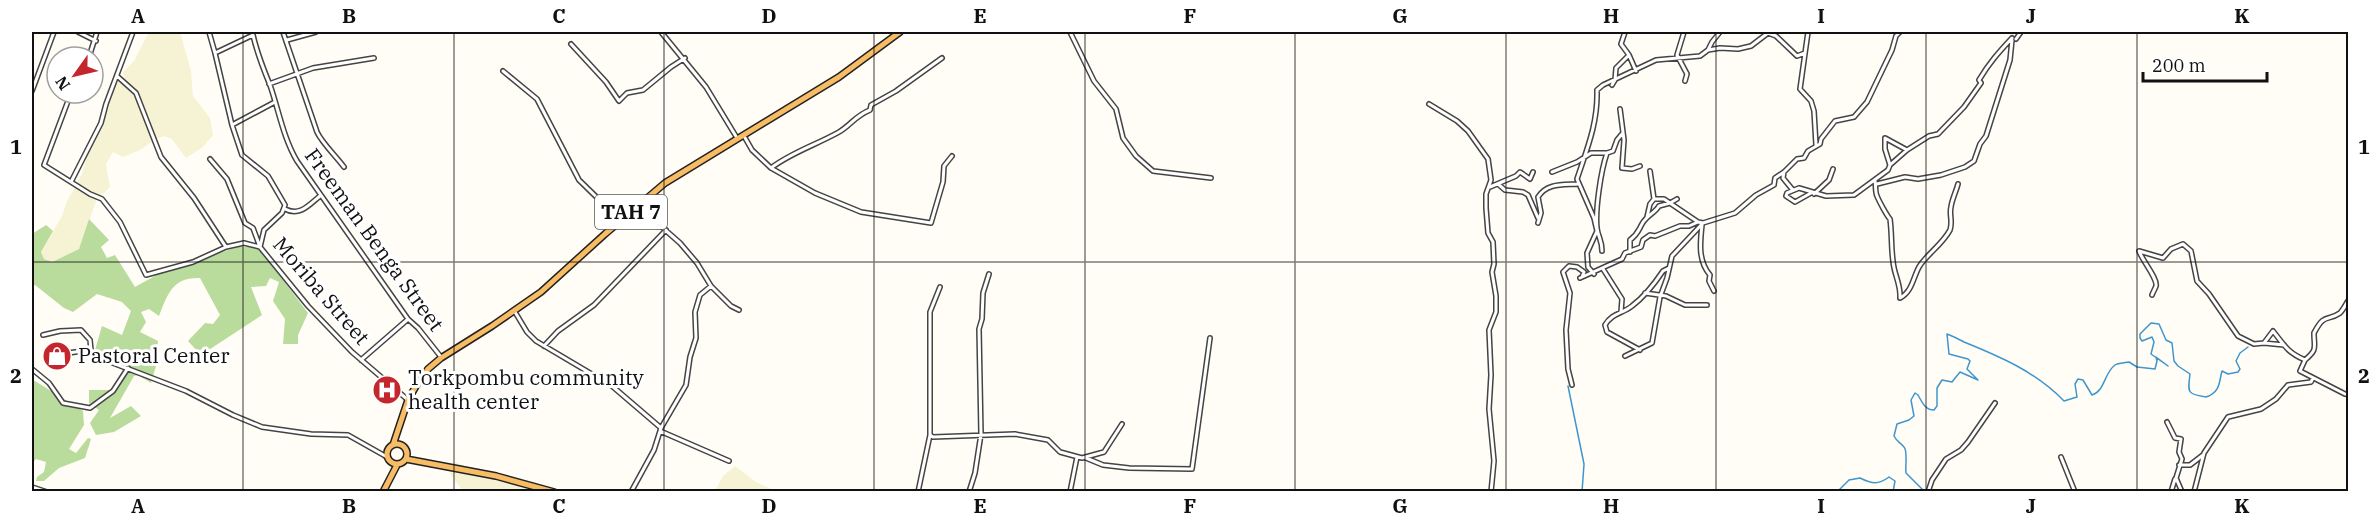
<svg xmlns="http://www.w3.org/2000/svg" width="2380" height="523" font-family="'IBM Plex Serif',serif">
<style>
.farmland{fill:#f6f3d4}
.forest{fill:#b9dc9c}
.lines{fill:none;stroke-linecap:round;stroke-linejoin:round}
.stream{stroke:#3f96cf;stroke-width:1.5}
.minor-casing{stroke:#444;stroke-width:6}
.trunk-casing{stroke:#222;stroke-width:8}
.minor{stroke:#fff;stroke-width:3}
.trunk{stroke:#f7bc64;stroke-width:5}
.grid{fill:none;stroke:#111;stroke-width:1.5;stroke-opacity:0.55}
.labels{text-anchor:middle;stroke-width:6;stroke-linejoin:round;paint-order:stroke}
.shield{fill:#fff;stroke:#585858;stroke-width:1.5}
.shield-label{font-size:20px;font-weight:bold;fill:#111}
.street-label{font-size:21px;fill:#111;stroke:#fff}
.poi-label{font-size:21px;fill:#111;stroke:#fff;text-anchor:start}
.neatline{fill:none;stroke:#111;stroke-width:2}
.grid-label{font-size:20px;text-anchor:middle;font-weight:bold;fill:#111}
</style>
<rect width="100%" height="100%" fill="#fffdf5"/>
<path class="farmland" d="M149 32H180L191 71 193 96 210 118 213 135 203 147 186 158 172 139 164 136 156 139 140 150 123 157 113 152 106 164 110 187 97 199 79 249 51 262 44 259 41 252 62 216 67 201 82 174 88 153 102 126 117 81 127 86 123 72 134 61Z
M455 462 489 477 526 487 528 491H463L450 474Z
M735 466 756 482 775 491H715L723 476Z"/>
<path class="forest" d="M89 219 109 240 101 247 107 258 115 255 135 287 160 273 237 247H258L308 313 298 335V344H283L285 319 273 301 279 282 270 278 266 286 251 287 262 315 201 355 188 341 205 323 213 324 220 315 200 278C173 277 168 293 159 316L149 309 141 312 146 322 140 332 158 341 156 366 151 383 138 375 134 376 110 418 131 406 141 416 114 432 96 435 90 423 99 410 89 403V390H116L130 367 95 350 102 326 122 335 131 311 122 302 97 294 73 312 64 308 35 285 32 286V234L46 225 53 231 41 252 44 259 52 262 79 249Z
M35 381 83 411 84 425 69 449 76 453 88 438 91 439 85 458 59 468 44 481H36L37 477 44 472 46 462 36 459 32 463V382Z"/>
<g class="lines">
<path class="stream" d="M1568 386 1584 464 1582 492
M1837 492 1849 480 1860 478C1872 484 1878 485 1889 477L1895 481 1893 492
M1925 492 1906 473C1905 467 1908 451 1904 447 1900 442 1897 442 1894 436L1897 424 1909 420 1914 416 1911 400 1915 393 1918 395C1922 402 1925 410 1934 410L1937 406V388L1942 380 1952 382 1960 372 1978 380 1967 369 1970 361 1968 359 1949 354 1947 334C1953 336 1958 339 1964 342 2001 357 2036 372 2064 401L2077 397 2075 384 2078 379 2083 380 2092 395C2105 391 2104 373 2115 365 2118 363 2124 363 2129 362L2137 367 2155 369 2157 361 2156 357 2168 366 2151 354 2154 342 2152 337 2142 341 2140 338V334L2151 323 2159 324 2166 340 2172 343 2174 361 2178 366 2190 374C2188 392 2186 394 2206 397 2221 392 2219 381 2222 371L2228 374 2238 372 2240 369 2236 361 2240 353 2248 347"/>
<g class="minor-casing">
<path id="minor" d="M78 32 96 41
M209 32 215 53
M283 32 317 132C322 143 336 156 344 167
M661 32 706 87 737 138
M1070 32 1094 81 1116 109 1123 138 1136 156 1153 171 1211 178
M1625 32 1621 44 1629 55 1636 71
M1684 32 1677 55 1687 74 1685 81
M1808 32 1800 89 1811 101 1814 111 1816 145
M2016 39 2021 32
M287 40 316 32
M571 44 606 82 619 101 627 93 643 90 671 67 685 58
M1708 50 1712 42 1720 32
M89 57 97 32
M503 71 537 99 579 180 620 220
M117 76 136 93 161 157 194 198 226 247
M269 84 313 68 374 58
M1612 85 1615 80 1616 68 1629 55
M32 91 54 32
M71 93 44 165 90 194 102 199 120 222 146 275 193 262 226 247 244 243 260 247
M1429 104 1457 121 1468 131 1488 159 1491 180 1486 194V208L1488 233 1493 242 1494 264 1492 272 1496 296V312L1489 330 1491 375 1489 409 1494 461 1491 492
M1620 109 1624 140 1622 168 1632 169 1640 166
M232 125 275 102
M744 136 752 150 771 168 815 193 861 212 931 223 943 182 944 166 952 156
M210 159 227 179 245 223 253 228 260 247 308 306 352 352 408 400
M1890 165 1885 149V138L1907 150
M771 168C792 152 816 145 839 132 851 125 855 116 870 110L871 105 896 91 942 58
M1650 171 1654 199H1664L1698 222
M1552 172 1577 162 1591 153H1607
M1784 172 1797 159 1804 158 1808 151 1820 144 1821 139 1835 121 1854 117 1867 102 1892 50 1896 36 1900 32
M72 180 101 123 106 104 133 32
M1875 181C1876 186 1875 192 1877 196 1879 201 1887 216 1890 219 1892 234 1891 247 1893 261 1894 275 1901 284 1900 298 1912 292 1913 278 1919 267 1925 256 1942 245 1950 230 1953 222 1949 214 1951 207 1952 199 1956 192 1958 184
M1498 184 1505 190 1523 192 1528 195 1538 218
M1877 184 1905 177 1918 179 1941 175 1965 167 1974 161 1980 144 1986 136 2010 60 2012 40
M1490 187 1516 176 1520 172 1530 179 1533 172
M1811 193 1795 202 1786 196 1787 193 1799 188 1826 196 1854 195 1888 170 1890 165 1907 150 1929 136 1938 134 1964 107 1981 83 1979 80C1989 63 1999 52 2012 38
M1814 194 1829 180 1833 169
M638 206 680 243 697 263 711 286 731 306 739 310
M285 209C300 217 310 204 320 196
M1647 217 1650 204 1654 199
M1538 223 1541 213 1538 197C1547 183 1562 185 1578 184
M1702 225C1700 243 1698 261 1710 275L1709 281 1714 291
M260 247 264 230 282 213 285 205 268 176 242 155 232 125 215 53 253 35C257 53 263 68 270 85 279 111 283 137 297 161L408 319 418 328 441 357
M1602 251C1602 240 1598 237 1597 228 1595 210 1601 170 1607 153L1613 151 1617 140 1622 134
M1630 252V240C1638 234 1638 231 1642 224 1646 216 1655 213 1659 206L1670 203 1677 199
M1603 269 1622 299 1621 312
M1594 274 1588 267 1587 253 1597 231 1594 218 1577 179C1587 149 1598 123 1597 90L1603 85 1656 60 1700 56 1708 50 1720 48 1738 49 1751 46 1768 33 1776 36 1797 56 1805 53
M1580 278 1622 259 1625 253 1641 247 1643 240 1650 235 1655 236 1680 226H1689L1698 222 1703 223
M940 287 930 312V435L933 437 1015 434 1048 440 1060 452 1082 458 1104 452 1122 424
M1645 293 1666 296 1685 305H1707
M2152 295C2153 292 2155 289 2156 286 2158 279 2142 260 2139 251L2163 258 2171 249 2183 244 2191 251 2197 281 2209 294 2238 336 2254 344 2264 343
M515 312 527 332 536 341 612 386 661 428 654 450 631 492
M43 335 60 331 81 330 90 340 91 350
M2284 345 2264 343 2273 331C2285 346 2287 352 2305 360 2318 349 2314 348 2314 333 2325 312 2327 322 2340 313 2343 310 2346 304 2348 301
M544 346 558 331 594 305 666 230
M1640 350 1607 332 1605 325C1612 313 1622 314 1632 306 1644 297 1655 283 1663 271L1669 268
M68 353 90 350 92 355 186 391 233 415 262 427 311 434 348 435 387 457
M1625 356 1652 343 1660 297 1667 278 1672 256 1703 223 1735 213 1756 195 1774 185 1775 178 1784 172 1783 178 1792 189
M361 360 407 320
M2305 360 2300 371 2345 394
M32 369 49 383 63 403 90 408 113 391 128 368
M1572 385 1568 369 1566 330 1570 293 1563 272 1569 266 1577 267 1584 272 1582 277
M2167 422 2175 438 2181 439 2179 452 2182 459 2176 478 2182 492
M661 428 686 385 690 357 696 338 695 312 700 295 711 286
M660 431 729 461
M2061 457 2075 492
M1086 458 1103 465 1129 468 1192 469 1210 338
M2179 465H2190L2203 455
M32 487 47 492
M918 492 930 435
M969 492 975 473 981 434 979 329 982 319 983 293 989 274
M1070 492 1077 457
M1928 492 1932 480 1946 459 1961 450 1968 442 1995 403
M2171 492 2175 479
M2194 492 2204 453 2228 417 2261 409 2276 399 2288 385 2311 382 2313 378"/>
</g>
<g class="trunk-casing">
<path id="trunk" d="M387 454a10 10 0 1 1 20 0a10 10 0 1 1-20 0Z
M393 445 408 400 416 386 428 369 441 358 492 326 541 292 605 234 665 183 839 77 900 32
M406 459 496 476 554 492
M383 492 397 465"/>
</g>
<use href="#minor" class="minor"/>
<use href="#trunk" class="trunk"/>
</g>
<path class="grid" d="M243 32V492M454 32V492M664 32V492M874 32V492M1085 32V492M1295 32V492M1506 32V492M1716 32V492M1926 32V492M2137 32V492M32 262H2348"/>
<defs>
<g id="shop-disc" transform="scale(1.5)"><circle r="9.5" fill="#c4262e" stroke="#fff"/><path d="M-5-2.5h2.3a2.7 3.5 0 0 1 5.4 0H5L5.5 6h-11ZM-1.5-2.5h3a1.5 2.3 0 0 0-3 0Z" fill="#fff"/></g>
<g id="hospital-disc" transform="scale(1.5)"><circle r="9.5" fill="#c4262e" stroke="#fff"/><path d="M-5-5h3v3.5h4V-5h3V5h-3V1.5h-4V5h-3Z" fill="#fff"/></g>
</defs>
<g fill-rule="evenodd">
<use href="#shop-disc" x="57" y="356"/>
<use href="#hospital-disc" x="387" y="390"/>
</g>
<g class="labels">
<rect class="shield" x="595" y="195" width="72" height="34" rx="4.5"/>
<g class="shield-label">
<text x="631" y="219">TAH 7</text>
</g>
<g class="street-label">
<text transform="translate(374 240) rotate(54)" y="7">Freeman Benga Street</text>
<text transform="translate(321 291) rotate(49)" y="7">Moriba Street</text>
</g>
<g class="poi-label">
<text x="78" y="363">Pastoral Center</text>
<text x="408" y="385">Torkpombu community<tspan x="408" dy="24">health center</tspan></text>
</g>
</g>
<rect width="2380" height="523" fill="none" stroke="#ffffff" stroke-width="66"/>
<g transform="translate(75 75) rotate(236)"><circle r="28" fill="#ffffff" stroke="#a0a0a0" stroke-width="1.5"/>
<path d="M0-4.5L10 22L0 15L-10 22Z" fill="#c4262e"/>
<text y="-9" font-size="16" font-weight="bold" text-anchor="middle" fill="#111111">N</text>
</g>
<path d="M2143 72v9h124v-9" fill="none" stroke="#111111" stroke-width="3"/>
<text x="2152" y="72" font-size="18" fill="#111111" stroke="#ffffff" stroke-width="4.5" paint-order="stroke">200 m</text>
<rect x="33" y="33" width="2314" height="457" class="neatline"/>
<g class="grid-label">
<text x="138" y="23">A</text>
<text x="349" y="23">B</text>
<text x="559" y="23">C</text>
<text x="769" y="23">D</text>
<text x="980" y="23">E</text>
<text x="1190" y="23">F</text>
<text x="1400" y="23">G</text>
<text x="1611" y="23">H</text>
<text x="1821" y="23">I</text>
<text x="2031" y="23">J</text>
<text x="2242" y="23">K</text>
<text x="16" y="154">1</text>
<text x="2364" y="154">1</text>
<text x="16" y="383">2</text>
<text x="2364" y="383">2</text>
<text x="138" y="513">A</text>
<text x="349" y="513">B</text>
<text x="559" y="513">C</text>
<text x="769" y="513">D</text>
<text x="980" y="513">E</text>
<text x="1190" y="513">F</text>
<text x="1400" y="513">G</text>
<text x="1611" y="513">H</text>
<text x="1821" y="513">I</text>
<text x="2031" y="513">J</text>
<text x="2242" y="513">K</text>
</g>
</svg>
